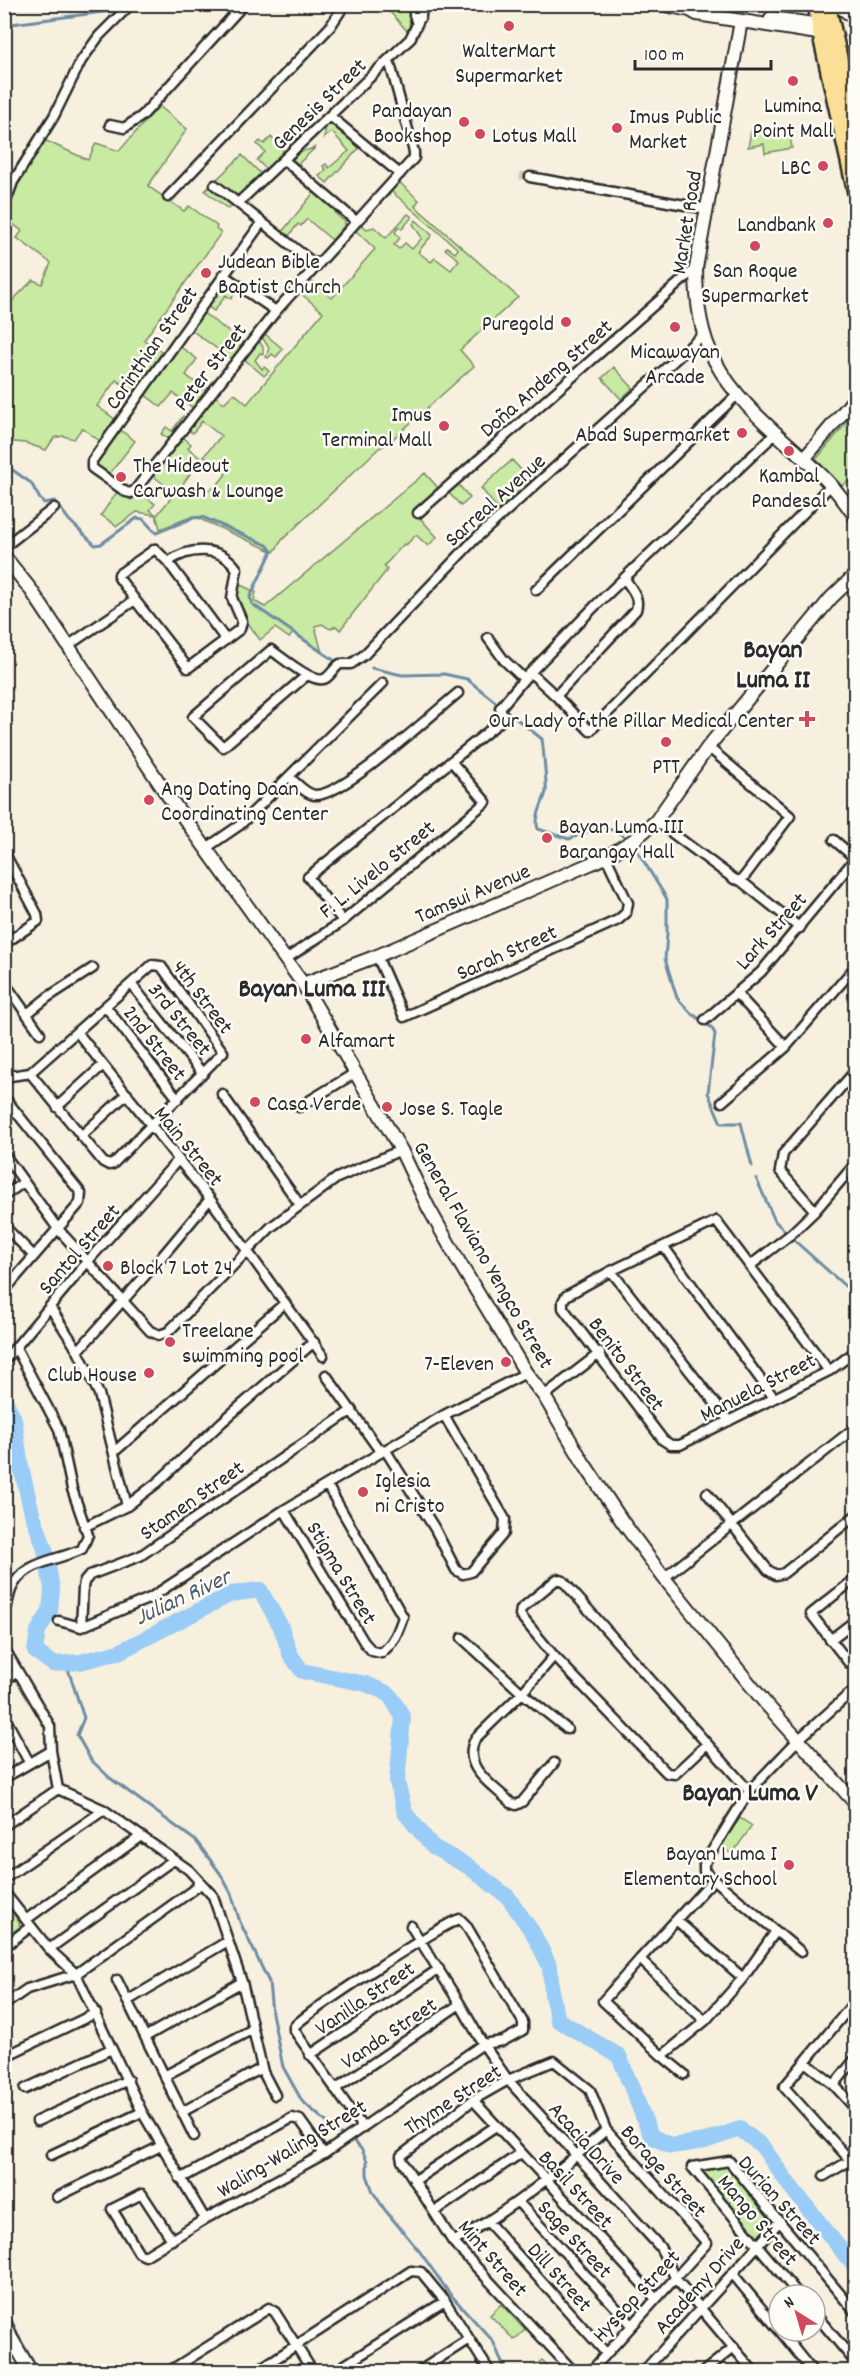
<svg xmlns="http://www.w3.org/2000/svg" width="860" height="2376" font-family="Dekko,sans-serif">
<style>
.green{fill:#c8eaa3;stroke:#7a8a67;stroke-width:1.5}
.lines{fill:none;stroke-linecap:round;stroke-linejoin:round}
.stream{stroke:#6d8ca5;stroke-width:3}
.river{stroke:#99ccf6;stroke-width:16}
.street-tunnel{stroke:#cfc9ba;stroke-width:8;stroke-dasharray:8 4;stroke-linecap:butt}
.street-casing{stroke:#2b2b2b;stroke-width:13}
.secondary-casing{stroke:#2b2b2b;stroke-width:16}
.highway-casing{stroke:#2b2b2b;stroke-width:20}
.street{stroke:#fdfcf7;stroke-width:8}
.secondary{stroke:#fdfcf7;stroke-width:12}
.highway{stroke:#fbdf96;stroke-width:15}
.poi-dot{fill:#d1495b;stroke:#fdfcf7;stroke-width:2}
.labels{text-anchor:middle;stroke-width:5;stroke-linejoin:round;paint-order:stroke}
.poi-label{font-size:22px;fill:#2b2b2b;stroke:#fdfcf7;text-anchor:start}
.street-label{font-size:22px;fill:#2b2b2b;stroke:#fdfcf7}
.water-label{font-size:24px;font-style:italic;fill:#4c5b68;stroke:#fdfcf7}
.quarter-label{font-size:26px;font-weight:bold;fill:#2b2b2b;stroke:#fdfcf7}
</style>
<rect width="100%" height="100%" fill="#f8f0de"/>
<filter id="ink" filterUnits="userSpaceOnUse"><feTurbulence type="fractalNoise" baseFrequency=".0167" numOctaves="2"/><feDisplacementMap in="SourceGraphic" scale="12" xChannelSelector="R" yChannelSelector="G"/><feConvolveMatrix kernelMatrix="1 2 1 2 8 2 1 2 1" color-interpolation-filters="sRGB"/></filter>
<g filter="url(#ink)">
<path class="green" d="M375 5H413L408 32 391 13Z
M159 106 187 129 148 186 184 211 189 206 217 226 216 229 221 233 144 340 163 353 135 393 116 380 97 406 116 420 101 442 82 428 74 439 63 436 54 438 46 450 25 443 5 441 4 309 33 280 42 284 51 263 17 238 22 231 5 218V189L8 191 44 140 88 160 96 143 119 151Z
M332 123 361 146 327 183 319 176 326 170 323 166 326 164 329 168 349 151 332 132 324 138 326 126Z
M789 128 792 148 765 153 764 144 748 147 751 131Z
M271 137 284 151 266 169 257 160 265 152 257 144 260 141 264 144Z
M316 147 297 165 293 162C295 149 307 152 316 147Z
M242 155 261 174 237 197 216 180Z
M399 182 419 200 415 206 518 297 460 350 474 366 387 444 379 448 282 540 274 552 193 516 160 529 156 515 137 512 117 526 101 515 117 492 131 500 139 492 155 504 150 510 157 515 175 493 152 475 183 437 191 444 188 448 202 459 198 464 193 460 190 463 195 467 182 485 196 492 200 488C214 493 218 484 226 474L204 456 221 436 202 421 193 433 188 430 215 396 224 403 234 393 247 404 323 312 299 292 310 280 332 298 375 249 355 230 361 224 367 229 374 227 386 238 408 214 412 217 402 229 399 227 395 232 400 238 394 245 399 249 405 243 412 249 422 238 413 224 416 220 432 235 418 252 431 262 435 258 451 270 459 260 445 249 447 247 455 253 458 249 391 191Z
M210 186 233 204 228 209 205 191Z
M315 191 337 210 335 213 343 220 346 218 344 226 332 240 307 219 301 226 298 224 288 237 282 232Z
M222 283H225L237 290 231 299 226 295 214 311 207 306Z
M202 312 244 343 231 359 190 329Z
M265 334 283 349 276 357 272 354 268 358 266 357 269 348 262 337Z
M259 341 263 347V354L260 353 255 360 262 369 264 367 269 371 264 376 244 359Z
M178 345 197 359 186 375 206 391 193 408 173 393 161 407 144 394Z
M614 367 633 388 621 399 602 378Z
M183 416 186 418 169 439 161 434 166 427 172 431Z
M848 421 855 427V476L840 487 814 462Z
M119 429 135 441 108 476 96 467 95 463Z
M512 460 532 482 499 511 481 488Z
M425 473 439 489 414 511 437 537 428 546 416 535 406 545 404 544 384 566 387 570 340 630 336 626 330 629 322 624 315 626 322 653 293 633 289 638 275 628 260 640 236 606V583L256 592 254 601 265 607Z
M458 484 470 498 461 506 448 492Z
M740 1818 752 1826 732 1854 720 1846Z
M5 1901 19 1922 20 1927 5 1937Z
M728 2164 777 2222 758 2242 696 2169Z
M501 2304 525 2330 514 2340 490 2315Z
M542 2360 553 2371H529Z"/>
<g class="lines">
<path class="stream" d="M133 8 154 4
M4 25 118 10
M4 464 31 483 40 499 44 503 55 501 69 520 95 545 101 544 137 518 143 519 156 533 193 518 202 517 267 545 272 551 250 597 252 604 338 663
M372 668 402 675 444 674 467 679 498 704
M504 709 542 739C543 746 547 787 546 792 543 803 534 818 538 829L569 839 596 828 614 830 628 839
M633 844 667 899V934L665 959 677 998 691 1013 712 1028 715 1034 708 1093 721 1123H741L752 1166
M756 1178 775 1221 787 1233
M795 1241 856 1296
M66 1663 84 1718 77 1735 91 1760 110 1778 196 1841 220 1873 231 1893 240 1922 269 1982 272 2013 283 2067 302 2101 339 2133 355 2142 362 2150 367 2161V2175L373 2192 385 2210 420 2252 450 2294 493 2341 506 2372
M4 2305 20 2339 39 2372"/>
<path class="river" d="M4 1398 14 1419 21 1467 32 1513 45 1549 52 1589 50 1611 38 1631 35 1651 53 1664 80 1662 119 1652 231 1594 260 1590 281 1627 290 1654 302 1671 366 1684 389 1694 403 1717 397 1782 405 1813 433 1847 469 1867 508 1897 533 1933 550 1967 552 1995 558 2020 619 2056 651 2136 671 2146 705 2141 740 2129 762 2146 790 2186 856 2268"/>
<path class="street-tunnel" d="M520 175 530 177"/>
<g class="street-casing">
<path id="street" d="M415 4 414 15 417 24
M330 116 400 174
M110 125 124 128 142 116 244 4
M284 160 356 221
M530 177 707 209
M215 185 316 265
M168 197 330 27 345 4
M238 203 410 39 421 16 422 4
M4 207 13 182 54 116 81 61 99 36 131 4
M262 222 92 461V468L126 492 131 493 135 490 276 311 414 158V152L389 60
M223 275 276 311
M418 513 696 268
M4 547 54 508
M625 579C632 590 640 597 636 610L556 696 590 731 831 485
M536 590 738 394
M135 600 119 578V574L155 549 168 562 226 640
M488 638 504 660 524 679
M69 645 135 600 188 668 240 629 242 621 232 598 237 569C221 545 189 547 168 562
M531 673 556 696
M307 675 223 747 193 717 271 650C282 657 315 686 326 678 332 674 334 668 340 664H351L364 655 474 540 705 333
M4 730V735
M708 747 790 816 741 881
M289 777C296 782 305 794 315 795 344 796 432 714 458 693
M656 821 734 879 741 881 800 928
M834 840 856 859
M205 849 240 825 383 683
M4 852 37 914 38 921 4 944
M343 921 308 877 501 721 503 715 500 708 524 679 595 606 776 433
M377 956 404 1017 618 920 626 913 628 903 606 857
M286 959 343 921 486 802 451 761
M4 982 40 1033
M132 985 203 1074
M736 993 786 1047
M106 1007 178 1099
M27 1014 48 997 93 968
M705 1020 761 972 855 859
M77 1032 210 1199 323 1356
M856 1070 783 1154 780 1171 815 1211 856 1163
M4 1077 30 1073 152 965 161 966 223 1052 113 1164 109 1165 103 1162 30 1073
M222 1094 300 1205
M4 1097 81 1193 80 1203 4 1291
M722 1102 786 1047 856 966
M57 1107 103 1065
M299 1107 355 1073
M81 1136 127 1094
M4 1154 58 1229 150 1331 159 1335 168 1332 271 1227 337 1178 401 1150
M4 1196 24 1182
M4 1226 34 1256
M664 1247 774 1398
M751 1265 791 1234 815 1211
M611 1271 729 1421
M4 1275 12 1282
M50 1307 78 1351 99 1394 127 1506
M78 1351 160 1259 210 1199
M5 1360 88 1261 178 1160
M829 1371 716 1221 611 1271 566 1296 563 1301V1308L663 1440 671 1445H680L829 1371 856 1351
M326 1375 377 1447 386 1451
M544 1396 600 1353
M386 1451 435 1529 456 1570 463 1574 471 1572 504 1533 505 1519 444 1415
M114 1452 285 1303
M707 1493 768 1570 776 1575 784 1573 856 1515
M284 1510 364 1642 372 1651 381 1653C394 1643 398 1632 403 1617L327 1485
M84 1527 127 1506 158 1482 222 1422 314 1342
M664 1578 856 1427
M856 1578 811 1614 849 1663 856 1664
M4 1617C7 1608 8 1598 11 1590 22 1561 58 1561 82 1549L88 1535 72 1489 59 1429 16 1348
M59 1621 81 1627 150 1598 284 1510 444 1415 526 1373
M81 1627 83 1588 84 1582 90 1575 140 1556 352 1410
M462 1638 522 1693 554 1656
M830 1640 856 1620
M4 1648 50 1726 51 1751 4 1778
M4 1680 18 1672
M4 1716 29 1762
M707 1744 675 1774 667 1773 554 1656 520 1615 521 1609 557 1579 563 1581 749 1791
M51 1751 58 1789 104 1810 189 1870 213 1896 242 1982 263 2072 275 2095
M554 1763 522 1802 516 1805 511 1803C493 1785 461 1768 475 1739L522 1693 567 1729
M4 1826 58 1789
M4 1879 104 1810
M714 1879 640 1959 603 2001 662 2056 705 2021 743 1978 776 1931
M198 1882 197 1887 76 1974 142 2112 205 2219
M4 1892 49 1949 76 1974 27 1989 4 2005
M27 1919 141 1836
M676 1920 743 1978
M411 1926 460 2004 483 2044 508 2080 660 2247 676 2279 754 2372
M4 1947 30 1927
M49 1949 173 1860
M801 1952 704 1871V1864L749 1791 798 1740 848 1695
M640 1959 705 2021
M117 1980 194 2136
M127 2001 228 1941
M145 2037 242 1982
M12 2053 96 2013
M310 2055 439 1969
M662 2056 684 2074
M856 2058 834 2085 856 2109
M805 2062 834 2085
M164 2076 253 2029
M25 2089 111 2049
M335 2089 460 2004
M473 2100 656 2299
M182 2112 262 2068
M37 2121 128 2080
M51 2155 142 2112
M850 2160 784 2087 856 2000
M692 2167 729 2161 856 2313
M692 2167 799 2295
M824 2176 856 2157
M180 2179 292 2118 300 2120 324 2154
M414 2181 496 2126
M57 2197 161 2146
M518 2202 632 2325
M434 2212 521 2153
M488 2222 606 2353
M172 2240 142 2194 112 2209 139 2253 145 2256 205 2219 324 2154 483 2044 503 2041 523 2030V2022L466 1925 460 1919C447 1921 302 2015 294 2027V2030L363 2128
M453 2242C509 2211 558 2172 606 2130
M732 2273 779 2330
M815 2314 856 2363
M780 2331 813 2372
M168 2372 269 2308 275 2312 313 2372
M255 2372 411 2271 421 2272 445 2301 490 2372
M334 2372 445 2301
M418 2372 469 2339
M574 2372 453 2242 402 2161 401 2156 473 2100 508 2080 554 2061 590 2090 606 2130 707 2243 590 2372
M643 2372 780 2221
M703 2372 734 2347
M853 2372 856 2369"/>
</g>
<g class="secondary-casing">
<path id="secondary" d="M660 4 690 10 697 14 830 35
M820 9 839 6 856 19
M771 18 827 26
M741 21 696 268C696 298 700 334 715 361 741 411 793 444 830 484 840 494 847 506 856 517
M804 459 856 397
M4 556 31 590 164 790 303 984 401 1150 428 1207 459 1262 526 1373 544 1396 583 1462 622 1521 664 1578 766 1704 856 1804
M303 984 377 956 606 857 634 840 656 821 708 747 831 598 856 574
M4 2321 11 2338 31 2372"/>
</g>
<g class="highway-casing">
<path id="highway" d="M816 4 822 40 856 193
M827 4 856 133"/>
</g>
<use href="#street" class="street"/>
<use href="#secondary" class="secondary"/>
<use href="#highway" class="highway"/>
</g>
</g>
<g class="poi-dot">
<circle cx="509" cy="26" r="6"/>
<circle cx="793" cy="81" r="6"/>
<circle cx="464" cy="122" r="6"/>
<circle cx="617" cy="128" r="6"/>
<circle cx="480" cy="134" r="6"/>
<circle cx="823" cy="166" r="6"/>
<circle cx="828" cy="223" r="6"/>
<circle cx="755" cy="246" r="6"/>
<circle cx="206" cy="273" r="6"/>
<circle cx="566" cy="322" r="6"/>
<circle cx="675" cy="327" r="6"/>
<circle cx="444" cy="426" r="6"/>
<circle cx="742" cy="433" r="6"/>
<circle cx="789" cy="451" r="6"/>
<circle cx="121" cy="477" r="6"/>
<path d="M804 710h6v6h6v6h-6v6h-6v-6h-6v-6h6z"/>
<circle cx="666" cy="742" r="6"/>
<circle cx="149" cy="800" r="6"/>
<circle cx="547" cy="838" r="6"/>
<circle cx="306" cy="1039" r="6"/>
<circle cx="255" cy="1102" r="6"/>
<circle cx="387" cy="1107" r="6"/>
<circle cx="108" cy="1266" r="6"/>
<circle cx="170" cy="1342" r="6"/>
<circle cx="506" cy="1362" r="6"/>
<circle cx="149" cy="1373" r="6"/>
<circle cx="363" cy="1492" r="6"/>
<circle cx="789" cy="1865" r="6"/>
</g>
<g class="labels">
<g class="poi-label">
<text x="509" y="57" text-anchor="middle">WalterMart<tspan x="509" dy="25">Supermarket</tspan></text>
<text x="793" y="112" text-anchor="middle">Lumina<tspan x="793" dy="25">Point Mall</tspan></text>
<text x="452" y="117" text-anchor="end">Pandayan<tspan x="452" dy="25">Bookshop</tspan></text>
<text x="629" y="123">Imus Public<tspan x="629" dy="25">Market</tspan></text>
<text x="492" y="142">Lotus Mall</text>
<text x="811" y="174" text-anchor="end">LBC</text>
<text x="816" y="231" text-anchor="end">Landbank</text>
<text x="218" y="268">Judean Bible<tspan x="218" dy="25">Baptist Church</tspan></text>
<text x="755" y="277" text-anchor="middle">San Roque<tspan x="755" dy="25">Supermarket</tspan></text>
<text x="554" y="330" text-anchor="end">Puregold</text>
<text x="675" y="358" text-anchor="middle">Micawayan<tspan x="675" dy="25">Arcade</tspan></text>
<text x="432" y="421" text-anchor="end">Imus<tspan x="432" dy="25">Terminal Mall</tspan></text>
<text x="730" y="441" text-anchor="end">Abad Supermarket</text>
<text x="133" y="472">The Hideout<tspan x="133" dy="25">Carwash &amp; Lounge</tspan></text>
<text x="789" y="482" text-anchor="middle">Kambal<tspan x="789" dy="25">Pandesal</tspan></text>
<text x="794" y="727" text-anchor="end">Our Lady of the Pillar Medical Center</text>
<text x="666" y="773" text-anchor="middle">PTT</text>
<text x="161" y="795">Ang Dating Daan<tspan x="161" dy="25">Coordinating Center</tspan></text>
<text x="559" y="833">Bayan Luma III<tspan x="559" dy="25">Barangay Hall</tspan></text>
<text x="318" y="1047">Alfamart</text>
<text x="267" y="1110">Casa Verde</text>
<text x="399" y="1115">Jose S. Tagle</text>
<text x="120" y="1274">Block 7 Lot 24</text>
<text x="182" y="1337">Treelane<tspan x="182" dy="25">swimming pool</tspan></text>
<text x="494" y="1370" text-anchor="end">7-Eleven</text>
<text x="137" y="1381" text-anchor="end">Club House</text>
<text x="375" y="1487">Iglesia<tspan x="375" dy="25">ni Cristo</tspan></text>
<text x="777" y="1860" text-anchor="end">Bayan Luma I<tspan x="777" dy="25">Elementary School</tspan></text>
</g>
<g class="street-label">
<text transform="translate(318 103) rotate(-44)" y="8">Genesis Street</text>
<text transform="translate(685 222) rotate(-81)" y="8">Market Road</text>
<text transform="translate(150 347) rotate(-55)" y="8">Corinthian Street</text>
<text transform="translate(209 366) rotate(-52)" y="8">Peter Street</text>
<text transform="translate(545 377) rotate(-41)" y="8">Doña Andeng Street</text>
<text transform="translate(494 499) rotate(-42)" y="8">Sarreal Avenue</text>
<text transform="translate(376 868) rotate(-39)" y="8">F. L. Livelo Street</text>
<text transform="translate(472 892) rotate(-23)" y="8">Tamsui Avenue</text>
<text transform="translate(770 930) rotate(-48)" y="8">Lark Street</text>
<text transform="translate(506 951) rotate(-24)" y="8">Sarah Street</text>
<text transform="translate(204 996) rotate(53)" y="8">4th Street</text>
<text transform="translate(181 1018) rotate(51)" y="8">3rd Street</text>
<text transform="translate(156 1042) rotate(52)" y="8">2nd Street</text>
<text transform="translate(190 1145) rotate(51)" y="8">Main Street</text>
<text transform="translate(78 1248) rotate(-49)" y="8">Santol Street</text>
<text transform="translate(485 1254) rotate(60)" y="8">General Flaviano Yengco Street</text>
<text transform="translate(628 1363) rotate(53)" y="8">Benito Street</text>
<text transform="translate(757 1386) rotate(-27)" y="8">Manuela Street</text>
<text transform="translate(191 1499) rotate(-35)" y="8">Stamen Street</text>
<text transform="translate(343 1572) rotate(59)" y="8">Stigma Street</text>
<text transform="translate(364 1997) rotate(-34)" y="8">Vanilla Street</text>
<text transform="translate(388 2032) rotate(-34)" y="8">Vanda Street</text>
<text transform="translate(452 2098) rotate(-33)" y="8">Thyme Street</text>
<text transform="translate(588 2142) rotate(48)" y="8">Acacia Drive</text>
<text transform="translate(291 2147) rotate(-31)" y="8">Waling-Waling Street</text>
<text transform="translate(665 2170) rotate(48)" y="8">Borage Street</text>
<text transform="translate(577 2188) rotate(47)" y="8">Basil Street</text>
<text transform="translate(781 2199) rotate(48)" y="8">Durian Street</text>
<text transform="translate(759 2219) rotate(50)" y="8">Mango Street</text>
<text transform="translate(576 2238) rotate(47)" y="8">Sage Street</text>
<text transform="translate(494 2257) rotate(49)" y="8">Mint Street</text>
<text transform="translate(561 2276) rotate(48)" y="8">Dill Street</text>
<text transform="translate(698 2284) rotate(-48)" y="8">Academy Drive</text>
<text transform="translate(635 2295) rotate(-47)" y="8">Hyssop Street</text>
</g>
<g class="water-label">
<text transform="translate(182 1596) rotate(-25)" y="8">Julian River</text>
</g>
<g class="quarter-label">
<text x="773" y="657">Bayan<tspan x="773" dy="30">Luma II</tspan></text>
<text x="312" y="996">Bayan Luma III</text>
<text x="750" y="1800">Bayan Luma V</text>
</g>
</g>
<rect width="860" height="2376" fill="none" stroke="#fdfcf7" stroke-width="24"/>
<rect x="12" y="12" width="836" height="2352" fill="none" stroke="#2b2b2b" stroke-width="2" filter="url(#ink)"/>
<g transform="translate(797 2313) rotate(323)"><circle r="28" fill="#fdfcf7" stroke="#a9a8a5" stroke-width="1.5"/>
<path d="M0-4.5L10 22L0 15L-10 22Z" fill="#d1495b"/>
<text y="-9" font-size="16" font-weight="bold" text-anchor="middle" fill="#2b2b2b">N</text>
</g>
<path d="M635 60v9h136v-9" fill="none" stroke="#2b2b2b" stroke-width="3"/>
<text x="644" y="60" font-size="18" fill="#2b2b2b" stroke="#fdfcf7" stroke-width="4.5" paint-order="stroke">100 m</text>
</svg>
